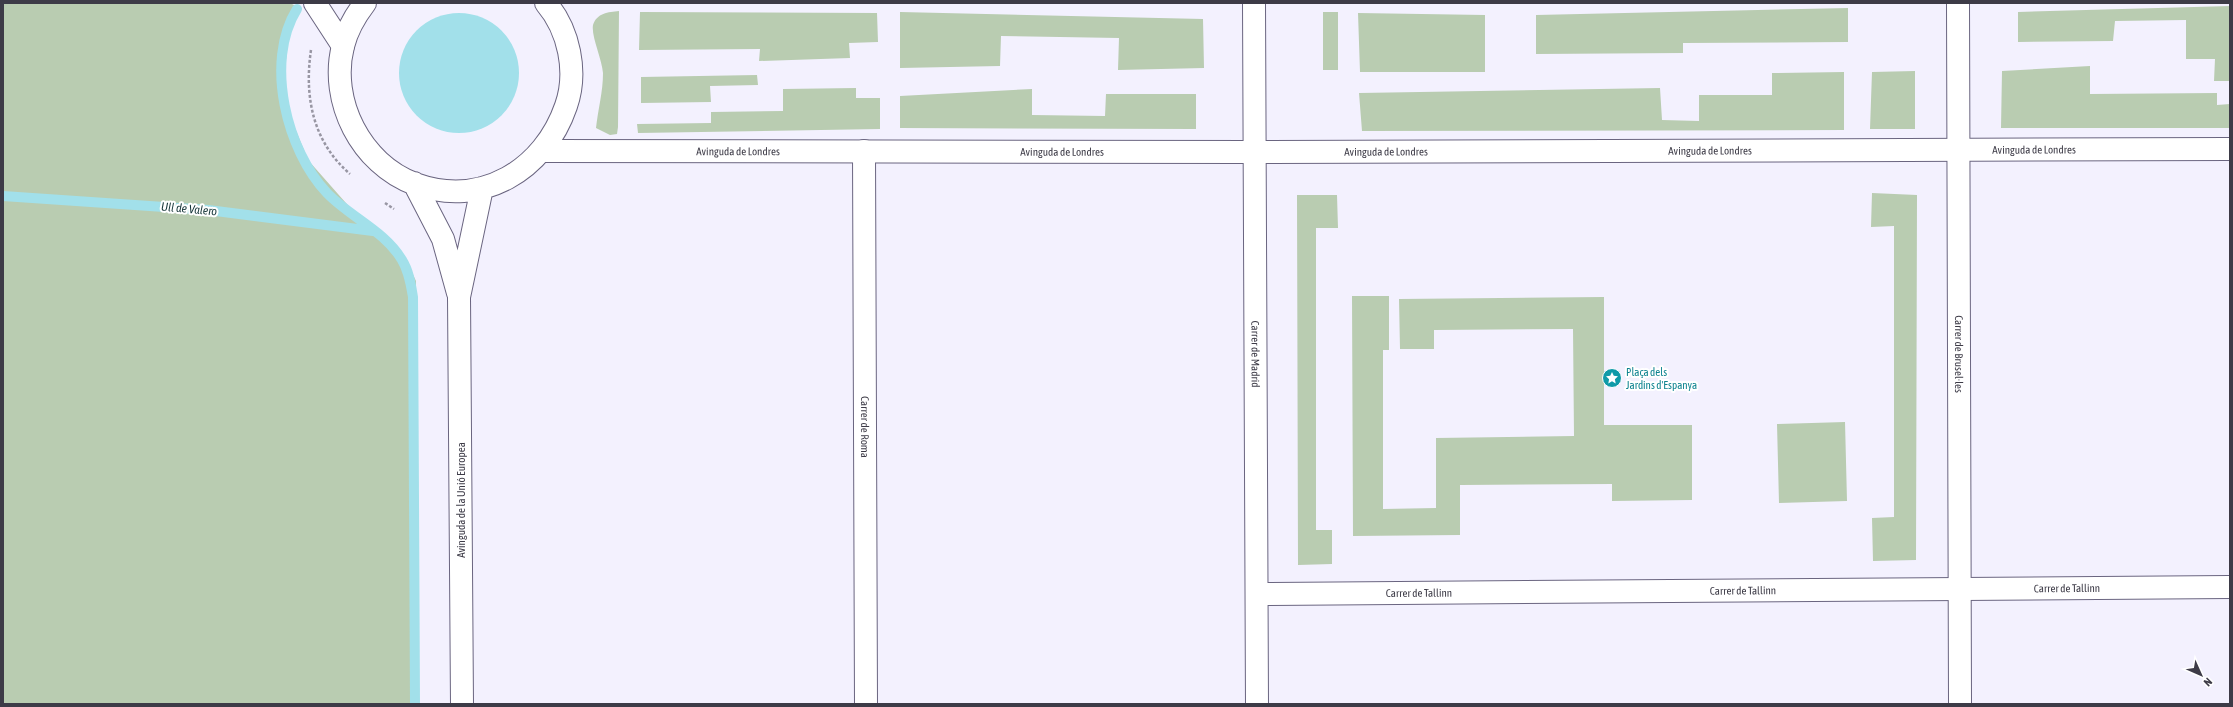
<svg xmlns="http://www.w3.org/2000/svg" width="2233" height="707" font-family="'Asap Condensed',sans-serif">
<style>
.green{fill:#b9ccb1}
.water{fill:#a2e0ea}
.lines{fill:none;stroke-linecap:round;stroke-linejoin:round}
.stream{stroke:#a2e0ea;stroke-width:10}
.street-casing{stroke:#6a6580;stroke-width:24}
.secondary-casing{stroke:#6a6580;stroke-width:24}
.path{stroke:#9896a3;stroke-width:2.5;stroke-dasharray:3 2;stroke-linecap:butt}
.street{stroke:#fff;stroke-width:22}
.secondary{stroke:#fff;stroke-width:22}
.labels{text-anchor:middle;stroke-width:4;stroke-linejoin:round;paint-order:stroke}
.street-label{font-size:11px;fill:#3d3b47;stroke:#fff}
.culture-label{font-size:11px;fill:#0d838f;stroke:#fff;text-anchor:start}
.water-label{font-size:12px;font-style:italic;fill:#133337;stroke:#fff}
</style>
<rect width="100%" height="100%" fill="#f3f1fe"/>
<path class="green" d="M3 3H290L300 8 289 33 284 77 290 116 308 160 353 211 391 240 406 260 416 281 417 704H3Z
M2230 6V81H2214L2215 59H2186V20L2115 21 2113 41 2018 42V12Z
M1848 8V42L1683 43V53L1536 54V15Z
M619 11 618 127 617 134 610 135 596 128C598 109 603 92 603 73 602 59 591 36 593 25 597 13 608 12 619 11Z
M640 12 877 13 878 42 849 43 850 58 759 61 760 49 639 50Z
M900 12 1203 19 1204 68 1118 70 1119 38 1001 36 1000 66 900 68Z
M1323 12H1338V70H1323Z
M1358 13 1485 15V72H1360Z
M2090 66V94L2217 93V105L2230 104V128H2001L2002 71Z
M1915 71V129H1870L1872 72Z
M1844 72V130L1362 131 1359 93 1660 88 1662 120 1699 121V95H1772V73Z
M757 75 758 85 710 86 711 102 641 103V77Z
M856 88V98H880V129L638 133 637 124 711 123V112L783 111V89Z
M1032 89V115L1105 116 1106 94H1196V129L900 128V96Z
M1872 193 1917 195 1916 560 1873 561 1872 518 1894 517V226L1871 227Z
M1297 195H1337L1338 228H1316V530H1332V564L1298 565Z
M1352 296H1389V350H1383V509L1436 508V438L1574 436 1573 329 1434 330V349H1400L1399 299 1604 297V425H1692V500L1612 501V484L1460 485V535L1353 536Z
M1845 422 1847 501 1779 503 1777 424Z"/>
<path class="water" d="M399 73a60 60 0 1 1 120 0a60 60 0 1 1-120 0Z"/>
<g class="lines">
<path class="stream" d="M297 9C264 62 287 151 327 193 350 217 385 231 402 260 409 271 411 285 413 297L415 704
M3 196 208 210 373 231"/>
<g class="street-casing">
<g id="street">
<path d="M315 3 343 46"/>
<path id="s1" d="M1254 3 1257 704"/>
<path id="s2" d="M1958 3 1960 704"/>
<path id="s3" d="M542 151 1254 152 2230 149"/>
<path id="s4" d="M864 151 866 704"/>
<path id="s5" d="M1257 594 2230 587"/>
</g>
</g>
<g class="secondary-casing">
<path id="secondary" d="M365 3C355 16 347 30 343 46 329 101 361 164 415 184 482 208 544 170 566 106 578 72 569 30 546 3
M414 183 443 239 458 293
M462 704 459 297 482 188"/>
</g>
<path class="path" d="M311 50C304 97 313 142 350 174
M385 203 394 209"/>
<use href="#street" class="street"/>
<use href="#secondary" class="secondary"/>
</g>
<defs>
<g id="sight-disc" transform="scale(1)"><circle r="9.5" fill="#0f9aa8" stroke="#fff"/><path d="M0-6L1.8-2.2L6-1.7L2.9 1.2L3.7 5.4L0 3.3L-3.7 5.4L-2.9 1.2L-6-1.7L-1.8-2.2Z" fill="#fff"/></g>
</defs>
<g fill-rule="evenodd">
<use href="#sight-disc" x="1612" y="378"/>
</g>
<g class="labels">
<g class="street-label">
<text dy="4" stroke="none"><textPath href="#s3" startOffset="1492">Avinguda de Londres</textPath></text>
<text dy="4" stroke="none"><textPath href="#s3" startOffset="1168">Avinguda de Londres</textPath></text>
<text dy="4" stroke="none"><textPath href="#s3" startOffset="196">Avinguda de Londres</textPath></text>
<text dy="4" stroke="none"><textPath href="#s3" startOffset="520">Avinguda de Londres</textPath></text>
<text dy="4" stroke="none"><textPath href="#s3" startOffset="844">Avinguda de Londres</textPath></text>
<text dy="4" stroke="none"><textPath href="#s2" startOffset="351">Carrer de Brusel·les</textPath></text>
<text dy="4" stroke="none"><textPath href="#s1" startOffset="351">Carrer de Madrid</textPath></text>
<text dy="4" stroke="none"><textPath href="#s4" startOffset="276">Carrer de Roma</textPath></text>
<text transform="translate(461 500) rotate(-90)" y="4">Avinguda de la Unió Europea</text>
<text dy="4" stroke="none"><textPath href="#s5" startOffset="810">Carrer de Tallinn</textPath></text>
<text dy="4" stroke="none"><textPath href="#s5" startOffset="486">Carrer de Tallinn</textPath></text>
<text dy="4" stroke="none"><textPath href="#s5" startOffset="162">Carrer de Tallinn</textPath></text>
</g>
<g class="culture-label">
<text x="1626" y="376">Plaça dels<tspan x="1626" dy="13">Jardins d'Espanya</tspan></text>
</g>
<g class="water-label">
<text transform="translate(189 209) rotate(5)" y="4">Ull de Valero</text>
</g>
</g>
<rect width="2233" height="707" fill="none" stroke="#3d3b47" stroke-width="8"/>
<g transform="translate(2201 675) rotate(135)" stroke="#ffffff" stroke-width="3" paint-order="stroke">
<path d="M0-3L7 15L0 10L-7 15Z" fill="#3d3b47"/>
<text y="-6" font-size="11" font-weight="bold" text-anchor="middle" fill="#3d3b47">N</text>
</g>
</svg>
